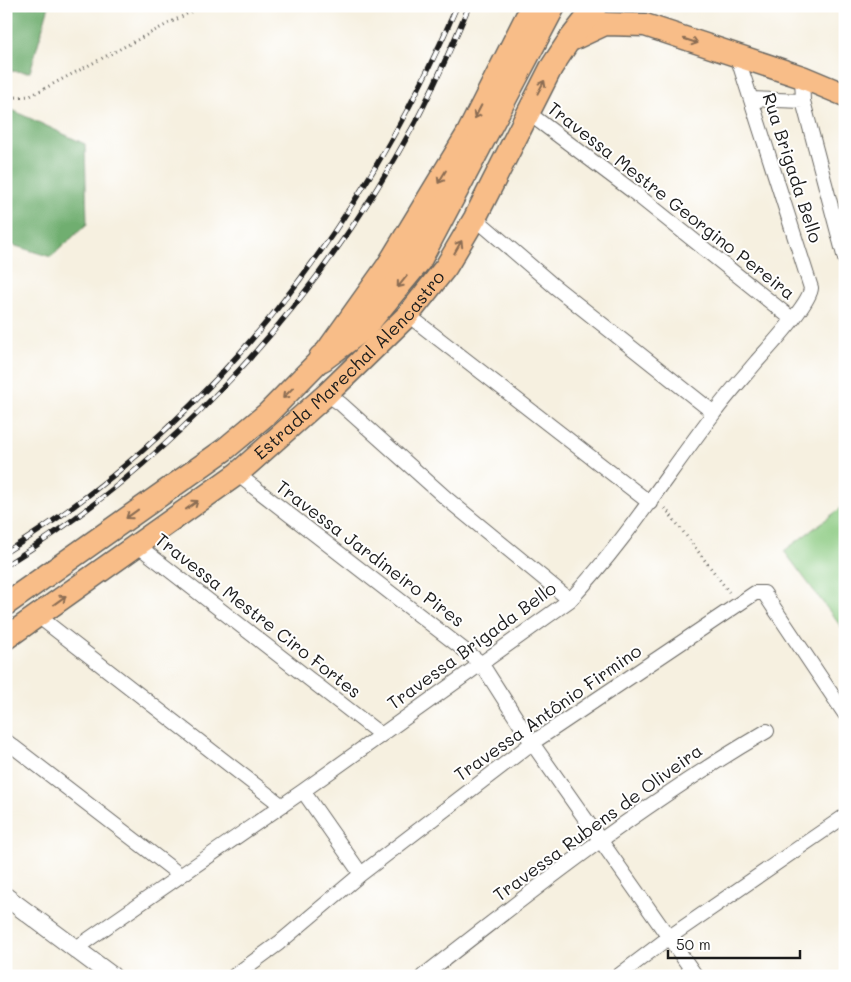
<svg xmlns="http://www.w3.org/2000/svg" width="851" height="982" font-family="Mali,sans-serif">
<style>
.green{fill:#8bca81;stroke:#54734e}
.forest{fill:#70ae6f;stroke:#466546}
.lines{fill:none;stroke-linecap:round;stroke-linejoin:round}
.minor-casing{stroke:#686661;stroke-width:16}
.tertiary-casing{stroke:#686661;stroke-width:20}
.primary-casing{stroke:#686661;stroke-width:25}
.motorway-casing{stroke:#686661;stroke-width:29}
.path{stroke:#686661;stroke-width:3;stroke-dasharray:1 4;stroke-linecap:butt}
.minor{stroke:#fff;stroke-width:14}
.tertiary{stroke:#fff;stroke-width:18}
.primary{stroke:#f8bd88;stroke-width:22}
.motorway{stroke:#f8bd88;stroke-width:26}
.rail-casing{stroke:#1c1c1c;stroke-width:5.5}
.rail{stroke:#fff;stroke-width:4;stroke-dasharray:11;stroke-linecap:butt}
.oneway{stroke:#8a6c52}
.labels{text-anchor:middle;stroke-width:4;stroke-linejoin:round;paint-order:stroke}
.street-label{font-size:18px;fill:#1c1c1c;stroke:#fff}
</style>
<rect width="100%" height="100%" fill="#fff"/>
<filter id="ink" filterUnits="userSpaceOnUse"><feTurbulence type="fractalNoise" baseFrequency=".02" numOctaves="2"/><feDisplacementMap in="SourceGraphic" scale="10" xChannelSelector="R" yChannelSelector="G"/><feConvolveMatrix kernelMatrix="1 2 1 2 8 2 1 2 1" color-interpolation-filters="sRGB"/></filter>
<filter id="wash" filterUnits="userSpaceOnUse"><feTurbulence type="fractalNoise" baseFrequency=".0096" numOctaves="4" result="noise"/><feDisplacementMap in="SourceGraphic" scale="20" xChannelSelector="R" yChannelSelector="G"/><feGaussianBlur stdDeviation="1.12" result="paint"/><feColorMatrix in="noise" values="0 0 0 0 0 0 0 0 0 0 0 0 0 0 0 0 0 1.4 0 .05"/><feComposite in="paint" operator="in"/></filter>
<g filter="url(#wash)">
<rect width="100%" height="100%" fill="#f6f0e0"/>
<path class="green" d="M845 505V632L784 551Z"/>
<path class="forest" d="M6 6H49L30 72 6 71Z
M6 107 85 144 87 224 51 257 6 243Z"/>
</g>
<g filter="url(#ink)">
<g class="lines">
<g class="minor-casing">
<path id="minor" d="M802 77 803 101 845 259
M751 99 803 101
M527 112 631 190 792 319
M475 218 554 286 714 413
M408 315 650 503
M327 394 341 404 447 499 570 600
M237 474 481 663 532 743 696 976
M137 545 380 734
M38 616 281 805
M6 741 180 875
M303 791 361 874
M76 948 303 791 570 600C624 543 666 476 714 413 727 395 743 378 757 361 769 348 810 303 811 288L737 56
M234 976 279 943 361 874 532 743 755 593H764L845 714
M423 976C534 889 645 802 767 731
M618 976 668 938 845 816"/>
</g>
<g class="tertiary-casing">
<path id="tertiary" d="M6 897 112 976"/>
</g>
<g class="primary-casing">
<g id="primary">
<path d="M573 39 605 24 645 25 802 77 845 95"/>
<path d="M6 604 224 450 268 413 322 358 387 267 467 135 532 6"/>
<path id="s1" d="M6 638 237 474 327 394 408 315 446 267 475 218 551 68 568 42 596 6"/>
</g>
</g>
<g class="motorway-casing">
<path id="motorway" d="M322 358 362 328 418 260 552 6"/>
</g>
<path class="path" d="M6 98 30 96 202 6
M665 508 729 592"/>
<use href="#minor" class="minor"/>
<use href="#tertiary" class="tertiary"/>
<use href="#primary" class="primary"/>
<use href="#motorway" class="motorway"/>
<g class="rail-casing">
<path id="rail" d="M6 552C211 425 363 226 457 6
M6 565C178 458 319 300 415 123 435 85 452 46 469 6"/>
</g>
<use href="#rail" class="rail"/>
</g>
<defs><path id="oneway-shaft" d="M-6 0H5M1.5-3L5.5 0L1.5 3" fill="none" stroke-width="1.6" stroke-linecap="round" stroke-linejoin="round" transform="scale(1.25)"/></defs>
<g class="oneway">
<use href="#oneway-shaft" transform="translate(691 41) rotate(18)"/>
<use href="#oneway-shaft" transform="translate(541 87) rotate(-62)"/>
<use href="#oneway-shaft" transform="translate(478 112) rotate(117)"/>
<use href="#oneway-shaft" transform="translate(442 177) rotate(121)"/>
<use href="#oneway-shaft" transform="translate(458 247) rotate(-60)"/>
<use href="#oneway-shaft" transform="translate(402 282) rotate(129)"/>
<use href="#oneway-shaft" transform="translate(288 393) rotate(134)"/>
<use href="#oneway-shaft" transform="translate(192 505) rotate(-36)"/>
<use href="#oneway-shaft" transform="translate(132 514) rotate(144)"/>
<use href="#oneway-shaft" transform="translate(60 600) rotate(-36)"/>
</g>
</g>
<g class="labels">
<g class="street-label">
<text transform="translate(792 168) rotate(72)" y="6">Rua Brigada Bello</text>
<text transform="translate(671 201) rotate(38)" y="6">Travessa Mestre Georgino Pereira</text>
<text dy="6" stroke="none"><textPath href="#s1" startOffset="440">Estrada Marechal Alencastro</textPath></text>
<text transform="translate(370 554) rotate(37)" y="6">Travessa Jardineiro Pires</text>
<text transform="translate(258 616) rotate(38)" y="6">Travessa Mestre Ciro Fortes</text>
<text transform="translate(472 646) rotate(-36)" y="6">Travessa Brigada Bello</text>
<text transform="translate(548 713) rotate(-35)" y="6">Travessa Antônio Firmino</text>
<text transform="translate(598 823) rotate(-36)" y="6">Travessa Rubens de Oliveira</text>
</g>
</g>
<rect width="851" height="982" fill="none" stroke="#fff" stroke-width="25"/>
<path d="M668 950v8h132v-8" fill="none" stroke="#1c1c1c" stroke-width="2.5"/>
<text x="676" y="950" font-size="15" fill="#1c1c1c" stroke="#ffffff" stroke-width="4" paint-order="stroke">50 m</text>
</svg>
